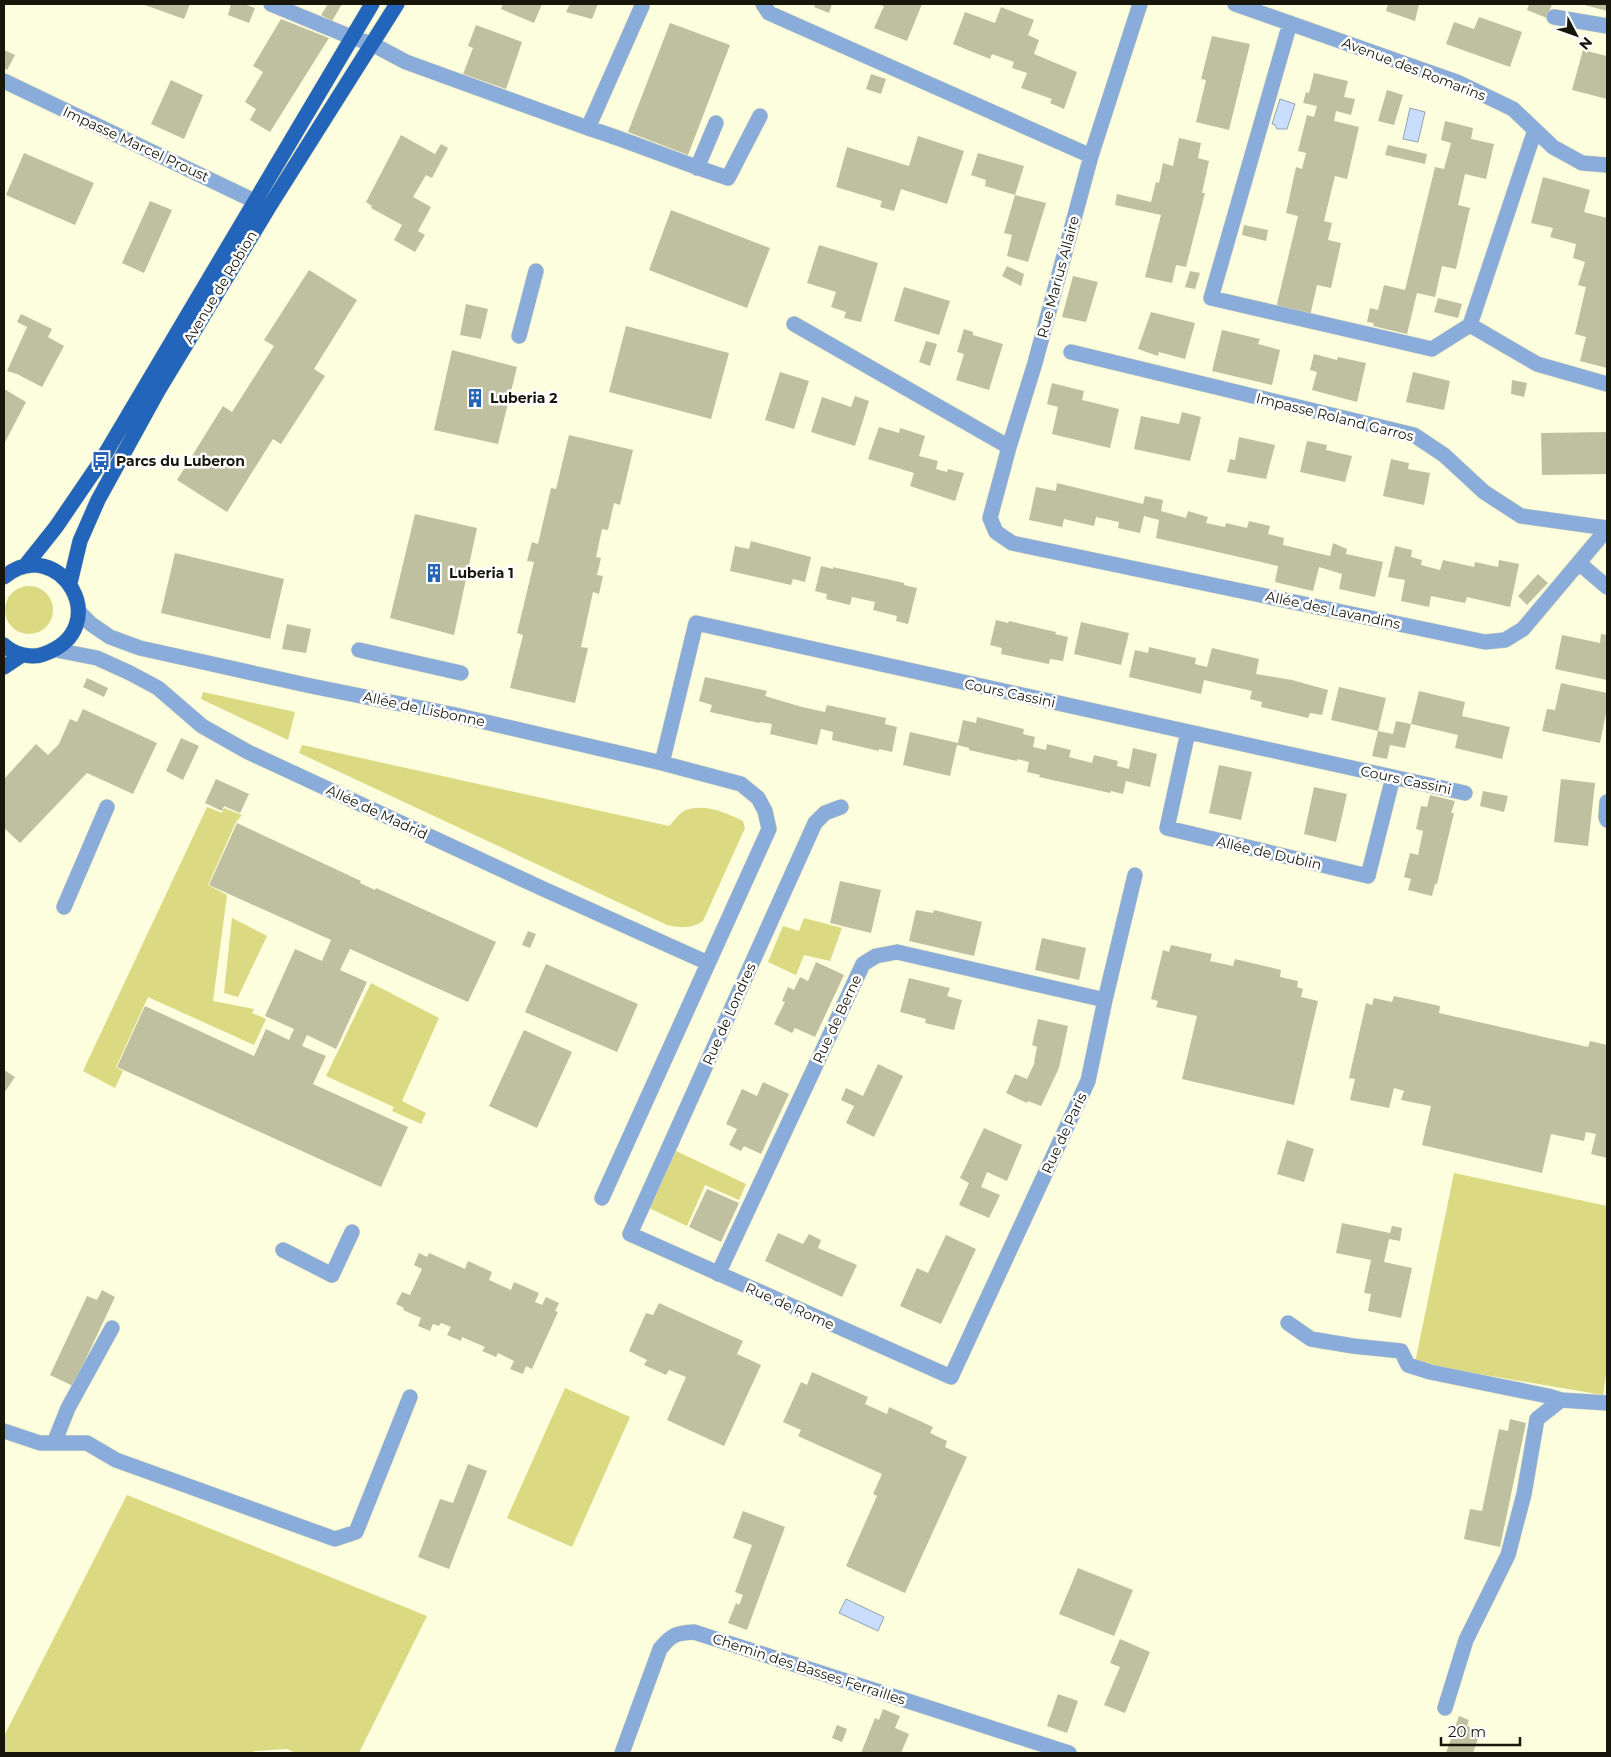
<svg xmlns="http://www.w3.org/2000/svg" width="1611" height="1757" font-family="Montserrat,sans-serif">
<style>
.green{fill:#dbd981}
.water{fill:#c9defc;stroke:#93a2b4}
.building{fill:#bfc0a0}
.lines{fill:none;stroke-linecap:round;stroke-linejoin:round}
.minor-casing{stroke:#d8d9bb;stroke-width:16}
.major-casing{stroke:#d8d9bb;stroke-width:16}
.minor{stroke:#89acdb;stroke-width:15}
.major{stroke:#2365ba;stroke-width:15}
.labels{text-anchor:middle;stroke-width:5;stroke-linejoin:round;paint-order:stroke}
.street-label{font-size:14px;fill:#16160b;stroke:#fff}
.poi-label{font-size:14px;font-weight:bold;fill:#16160b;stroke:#fff;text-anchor:start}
</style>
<rect width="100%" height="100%" fill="#fdfedd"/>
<path class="green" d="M5 610a24 24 0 1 1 48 0a24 24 0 1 1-48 0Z
M203 692 295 712 288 740 201 699Z
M302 745 669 826C674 821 680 812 686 810 705 803 727 813 743 821L745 828 703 921C691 929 680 928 667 925L299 753Z
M207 807 222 813 224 808 242 815 236 822 208 885 227 895 213 1001 254 1009 252 1013 266 1019 254 1045 148 997 116 1067 123 1071 115 1088 83 1071Z
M232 918 267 936 238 997 224 993Z
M804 918 842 928 830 961 804 955 796 975 768 962 783 926 799 931Z
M371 983 439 1018 402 1101 426 1113 421 1124 392 1111 394 1107 326 1076Z
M676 1151 746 1184 739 1200 705 1185 687 1226 649 1208Z
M1454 1173 1607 1206V1369L1603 1395 1415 1363Z
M565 1388 630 1417 572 1547 507 1518Z
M127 1495 427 1616 359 1753H296L287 1749 254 1751 252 1753H4V1736Z"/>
<path class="water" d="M1280 99 1295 104 1287 129H1277L1275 125 1272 124Z
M1410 108 1425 112 1418 142 1403 139Z
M846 1599 884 1617 878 1631 839 1613Z"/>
<path class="building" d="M142 4H190L184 19Z
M231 4H244L255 8 249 23 228 15Z
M328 4H342L332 21 321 15Z
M503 4H542L534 23 501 9Z
M570 4H598L592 19 566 12Z
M816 4H832L829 13 814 7Z
M878 4H922L907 41 874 28 884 6Z
M1388 4H1419L1415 21 1386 11Z
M1529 4H1552L1547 18 1527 10Z
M1581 4H1607V11Z
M1001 7 1034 20 1028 35 1039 40 1034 54 1077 72 1064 109 1050 103 1052 99 1021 88 1027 73 1012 68 1014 62 992 54 990 59 953 44 965 12 995 23Z
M1479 17 1522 32 1510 67 1446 44 1454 22 1474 29Z
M281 19 329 38 270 132 250 120 256 109 245 102 263 72 253 66Z
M670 23 730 45 688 155 628 132Z
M476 25 522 42 506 89 463 74 473 48 468 46Z
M1212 36 1250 44 1229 130 1196 122 1206 80 1201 79Z
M4 50 15 55 7 70 4 68Z
M1583 50 1607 56V99L1572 90Z
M1314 73 1348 81 1344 97 1355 99 1351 115 1336 111 1334 121 1359 127 1347 179 1335 176 1324 221 1332 223 1328 240 1341 243 1331 288 1317 285 1310 316 1276 308 1298 216 1286 213 1296 167 1302 169 1306 153 1298 151 1307 115 1314 117 1317 106 1303 103 1306 92 1309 93Z
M871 74 886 79 881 94 866 89Z
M171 80 203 95 184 139 151 124Z
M1387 90 1403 95 1394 125 1378 121Z
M1445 121 1473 128 1471 139 1494 144 1486 179 1465 174 1458 205 1470 208 1456 269 1442 266 1435 297 1417 293 1407 334 1373 326 1374 323 1367 322 1370 308 1378 310 1384 285 1405 290 1435 167 1444 169 1451 143 1441 140Z
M401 135 435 154 441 144 448 148 432 178 426 175 413 197 431 207 418 231 425 235 415 252 394 240 402 225 371 208 372 206 366 202Z
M918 136 964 151 947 204 901 189 894 211 880 207 882 201 836 187 847 147 909 166Z
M1179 138 1201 143 1198 158 1209 161 1202 193H1205L1186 267 1176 265 1172 283 1145 277 1161 215 1115 205 1117 194 1151 202 1156 182 1159 183 1163 163 1173 166Z
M1388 145 1427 154 1425 164 1385 155Z
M24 153 94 183 75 225 6 195Z
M978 153 1024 166 1015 195 985 186 986 180 971 175Z
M1543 177 1590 190 1584 212 1607 218V368L1580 361 1586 337 1575 334 1586 287 1578 285 1585 262 1573 258 1576 244 1550 237 1553 228 1531 223Z
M1015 195 1046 203 1028 262 1007 256 1012 235 1004 233Z
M150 201 172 210 144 273 122 263Z
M671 210 770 248 747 308 649 270Z
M1244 225 1268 230 1266 241 1242 235Z
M819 245 878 263 861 322 844 318 846 312 831 307 836 292 807 283Z
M1007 266 1024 274 1021 286 1002 276Z
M309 270 357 300 314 369 325 376 281 444 273 439 227 512 177 480 223 406 232 412 274 346 264 340Z
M1190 271 1200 273 1195 289 1185 287Z
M1073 276 1098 282 1086 322 1062 317Z
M904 287 950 301 939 335 894 321Z
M1438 298 1462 304 1458 318 1434 312Z
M466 304 488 309 481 339 460 335Z
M1151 312 1195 323 1185 359 1159 352 1158 356 1138 349Z
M21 314 52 329 48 337 64 346 42 387 17 374 7 371 27 327 17 322Z
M626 326 729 353 711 419 609 392Z
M964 329 973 332V335L1003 344 989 390 956 380 964 354 957 352Z
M1222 330 1260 339 1258 344 1280 350 1272 385 1212 371Z
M926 341 937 344 930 366 919 362Z
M452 350 517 367 498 444 434 430Z
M1314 354 1337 360 1338 357 1366 363 1357 402 1312 390 1317 372 1310 370Z
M780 372 809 381 794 429 765 420Z
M1413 372 1450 381 1444 410 1406 402Z
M1512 380 1527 383 1524 397 1511 394Z
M1052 383 1084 391 1082 400 1119 409 1110 448 1052 434 1058 407 1047 404Z
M4 389 26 402 4 444Z
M855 396 869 401 855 446 811 432 822 397 851 407Z
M1182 412 1201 417 1190 461 1134 449 1141 416 1179 424Z
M879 427 899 433 900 428 925 436 919 456 938 461 936 469 947 472 948 469 964 473 955 501 910 486 914 473 868 459Z
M1607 432V474L1542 475 1541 433Z
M569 435 633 450 620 505 614 503 608 530 602 529 596 557 601 558 597 575 603 576 599 594 593 592 581 647 588 648 575 703 510 688 523 635 517 633 534 562 527 561 532 542 538 544 551 488 556 489Z
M1239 437 1275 445 1266 479 1227 472 1230 459 1235 460Z
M1307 441 1327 445 1326 450 1352 456 1345 482 1300 472Z
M1391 459 1409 463 1408 469 1430 473 1424 505 1383 496Z
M1057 483 1143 504 1145 496 1163 500 1161 511 1186 518 1188 511 1208 517 1206 523 1225 527 1226 523 1247 528 1249 521 1270 526 1268 534 1284 538 1283 545 1330 556 1333 543 1347 549 1346 554 1383 562 1375 597 1339 589 1342 574 1319 567 1313 591 1275 582 1278 566 1156 538 1159 520 1144 516 1140 533 1118 528 1119 522 1096 517 1094 526 1064 519 1062 527 1029 520 1036 487 1056 491Z
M415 514 477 528 454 635 390 618Z
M751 541 811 557 805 582 793 579 791 585 730 571 735 546 749 549Z
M1395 546 1412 550 1411 557 1422 560 1421 565 1440 570 1443 560 1474 567 1475 562 1498 567 1499 560 1519 564 1510 607 1467 597 1465 603 1431 596 1429 607 1401 601 1405 580 1388 577Z
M175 553 284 579 270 639 161 613Z
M821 566 833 569V567L904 583V585L917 588 908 624 896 621 897 616 873 610 875 602 852 597 850 605 826 599 827 594 815 591Z
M1538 574 1548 583 1527 605 1518 596Z
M996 620 1008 623 1009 621 1056 632 1055 634 1068 637 1063 661 1050 659 1049 664 1001 654 1002 648 990 645Z
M1081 622 1129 633 1121 665 1074 654Z
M287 624 311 629 306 653 282 649Z
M1601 634 1607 635V680L1555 669 1562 635 1600 643Z
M1149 647 1196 658 1195 664 1207 667 1212 648 1259 659 1256 674 1292 680 1328 690 1322 715 1310 713 1308 718 1261 707 1262 702 1250 699 1252 691 1204 680 1201 694 1129 677 1135 650 1148 653Z
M705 677 767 691 765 696 802 707 825 712 827 705 886 718 885 724 897 727 892 752 879 749V751L832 740 833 732 821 729 817 745 770 734 772 724 760 722 759 723 710 712 712 705 699 701Z
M87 678 108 688 104 697 83 687Z
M1561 683 1607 693V708L1600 743 1542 731 1547 709 1555 710Z
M1339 687 1386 698 1378 731 1331 720Z
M1419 691 1465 702 1462 716 1510 727 1502 759 1455 748 1458 735 1411 724 1405 748 1390 745 1387 759 1372 756 1378 731 1393 734 1396 721 1411 724Z
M83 709 157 743 133 794 87 773 20 843 4 828V779L36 744 48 755 59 744 70 719 77 722Z
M977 717 1024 729 1023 734 1035 737 1033 747 1046 750 1047 744 1071 750 1069 757 1092 763 1094 755 1118 761 1117 766 1129 769 1133 748 1157 754 1150 787 1126 781 1123 794 1111 791 1110 793 1039 777 1040 775 1027 772 1029 762 1017 759V761L969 750V748L957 745 950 776 903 765 910 732 958 743 963 720 976 723Z
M181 738 199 746 183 780 166 771Z
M1219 765 1252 772 1241 820 1209 813Z
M216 779 249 794 240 813 224 806 222 811 205 803Z
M1561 779 1595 783 1588 846 1554 842Z
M1314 787 1347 794 1336 842 1304 834Z
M1483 791 1508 796 1504 812 1480 806Z
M1430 795 1455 801 1451 813H1454L1437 884H1435L1432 896 1408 890 1411 879 1404 877 1410 853 1418 855 1423 831 1416 829 1421 806 1427 807Z
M237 823 361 881 360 883 375 890 376 888 496 942 468 1002 350 949 340 970 367 982 336 1049 307 1035 302 1046 326 1056 313 1084 408 1127 381 1187 117 1067 145 1006 254 1056 266 1029 289 1040 294 1029 265 1016 295 949 322 961 331 940 209 885Z
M840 881 881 890 871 933 830 923Z
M916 910 933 913 934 910 982 922 974 956 909 941Z
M528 931 536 934 530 948 522 945Z
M1042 938 1086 948 1079 980 1035 970Z
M1171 945 1212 954 1210 961 1233 966 1235 959 1281 970 1280 977 1298 981 1297 987 1303 989 1301 997 1318 1001 1294 1105 1182 1079 1197 1016 1156 1007 1158 1001 1151 999 1163 950 1169 952Z
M816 962 844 975 815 1037 795 1028 792 1033 774 1024 785 1002 782 1001 788 987 794 990 800 977 808 981Z
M546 964 638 1004 617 1052 525 1012Z
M909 978 950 988 947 996 962 1000 954 1030 925 1023 926 1019 900 1012Z
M1394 996 1440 1006 1439 1013 1588 1047 1590 1041 1607 1045V1158L1591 1154 1596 1134 1586 1132 1584 1141 1551 1134 1542 1173 1422 1145 1431 1106 1401 1100 1404 1091 1394 1088 1389 1108 1350 1100 1355 1079 1349 1078 1366 1003 1372 1005 1374 998 1392 1002Z
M1038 1019 1068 1026 1059 1068 1041 1106 1028 1101 1027 1103 1006 1093 1015 1074 1027 1079 1035 1062H1034L1037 1047 1032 1045Z
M524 1030 572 1052 537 1128 489 1106Z
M878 1064 903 1076 874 1137 846 1123 854 1106 841 1100 846 1088 863 1096Z
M4 1070 15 1077 4 1093Z
M763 1082 789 1094 761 1154 744 1146 741 1151 729 1145 737 1129 726 1124 742 1089 757 1096Z
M984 1128 1022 1145 1007 1181 987 1172 981 1187 1000 1195 989 1218 959 1205 969 1183 960 1178Z
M1287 1140 1314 1149 1304 1182 1277 1174Z
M707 1189 739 1203 721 1242 689 1227Z
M1342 1223 1390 1233 1392 1226 1402 1228 1400 1241 1389 1239 1384 1262 1412 1268 1401 1318 1368 1311 1371 1294 1364 1293 1371 1260 1336 1253Z
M778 1233 803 1244 809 1234 821 1240 818 1248 857 1265 842 1297 765 1261Z
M946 1235 976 1249 941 1324 900 1306 917 1268 928 1273Z
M419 1253 427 1257 429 1253 465 1269 468 1261 492 1272 489 1280 511 1290 514 1282 539 1293 535 1302 542 1305 546 1297 559 1303 555 1311 558 1312 532 1369 526 1366 523 1374 510 1369 514 1361 498 1353 496 1357 482 1351 485 1347 462 1337 461 1341 447 1335 451 1327 441 1323 439 1326 433 1324 430 1331 418 1326 421 1318 403 1310 404 1308 396 1304 402 1292 410 1295 422 1269 414 1265Z
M102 1290 115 1297 73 1386 50 1375 87 1296 97 1300Z
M659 1303 743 1341 737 1354 761 1365 724 1446 667 1420 686 1377 669 1370 666 1375 644 1365 647 1360 629 1351 646 1313 653 1315Z
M812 1372 868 1397 865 1404 887 1414 889 1407 933 1427 930 1433 947 1441 945 1447 967 1457 905 1593 846 1566 877 1496 873 1494 882 1474 798 1436 801 1430 783 1422 801 1382 807 1385Z
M1510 1419 1526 1423 1500 1547 1464 1539 1470 1509 1482 1511 1499 1429 1508 1431Z
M468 1464 487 1471 449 1569 418 1557 440 1499 453 1503Z
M743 1511 785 1527 747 1630 728 1623 736 1603 739 1605 743 1595 735 1592 752 1545 733 1538Z
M1078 1568 1133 1590 1114 1636 1059 1614Z
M1120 1639 1150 1652 1125 1713 1104 1705 1120 1667 1110 1663Z
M1058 1694 1078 1701 1067 1733 1047 1726Z
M883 1709 900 1716 895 1728 909 1734 901 1753H861L875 1718 879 1720Z
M1459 1716 1469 1720 1467 1726 1481 1730 1473 1753H1446Z
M837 1725 847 1729 842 1742 832 1738Z"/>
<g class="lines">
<g class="minor-casing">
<path id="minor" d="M271 4 351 37 372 44 406 62 588 128 642 6
M763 4 769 13 1091 156
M1140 4 1091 156 1035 363 1009 447 990 518 996 532 1012 543 1485 642 1505 640 1523 629 1607 529
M1235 4 1457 82 1513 109 1553 147 1582 163 1607 165
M1554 17 1607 26
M1290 23 1211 298 1432 349 1470 325
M4 81 267 207
M588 128C636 143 681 163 728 178L760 116
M1535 130 1470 325 1537 364 1607 384
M697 168 716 123
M794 324 1009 447
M519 336 536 271
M1071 352 1414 435 1444 455 1484 492 1521 516 1607 528
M1579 563 1607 587
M79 612 91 624 110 637 140 648 311 686 451 714 662 763 741 784 758 798 765 811 769 829 602 1198
M56 650 97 658 130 673 158 688 202 726 248 752 539 887 708 963
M359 650 461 673
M1188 732 1167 828 1368 876 1393 777
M662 763 696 623 1465 793
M1607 802 1606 817 1607 820
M841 807 825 813 815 823 630 1234 951 1377 1088 1081 1105 1000 1135 875
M64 907 107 807
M283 1250 332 1275 352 1232
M718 1274 863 964 876 956 897 952 1105 1000
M1288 1323 1311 1339 1353 1346 1401 1351 1408 1365 1430 1372 1548 1396 1561 1400
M4 1431 40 1443H87L116 1460 335 1539 356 1532 410 1397
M54 1443 68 1408 112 1328
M1445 1708 1466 1640 1508 1555 1524 1494 1537 1419 1561 1400 1607 1403
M622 1753 660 1649C671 1635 676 1633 694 1632L1069 1753"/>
</g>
<g class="major-casing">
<path id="major" d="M25 566 56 527 101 461 372 4
M4 577C59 532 117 628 44 654 31 659 13 654 4 645
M70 583 80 541 98 500 158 391 269 207 397 4
M4 667 22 655"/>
</g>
<use href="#minor" class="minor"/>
<use href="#major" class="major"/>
</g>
<defs>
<g id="building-bare" transform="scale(1.5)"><path d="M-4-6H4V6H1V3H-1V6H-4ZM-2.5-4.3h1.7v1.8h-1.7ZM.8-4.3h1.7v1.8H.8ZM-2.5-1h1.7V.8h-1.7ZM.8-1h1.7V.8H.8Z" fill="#2463b5" stroke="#fff" stroke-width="2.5" paint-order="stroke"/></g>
<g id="bus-bare" transform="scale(1.5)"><path d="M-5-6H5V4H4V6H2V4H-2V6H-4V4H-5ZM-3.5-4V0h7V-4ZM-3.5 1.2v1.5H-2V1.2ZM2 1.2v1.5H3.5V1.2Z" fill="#2463b5" stroke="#fff" stroke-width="2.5" paint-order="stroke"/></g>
</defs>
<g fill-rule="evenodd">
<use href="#building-bare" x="475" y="398"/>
<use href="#bus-bare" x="101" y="461"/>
<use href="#building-bare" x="434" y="573"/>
</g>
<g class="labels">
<g class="street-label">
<text transform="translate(1414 69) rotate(21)" y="5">Avenue des Romarins</text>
<text transform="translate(136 144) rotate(25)" y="5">Impasse Marcel Proust</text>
<text transform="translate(1058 277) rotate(-75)" y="5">Rue Marius Allaire</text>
<text transform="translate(220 287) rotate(-59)" y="5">Avenue de Robion</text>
<text transform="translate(1335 417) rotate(14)" y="5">Impasse Roland Garros</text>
<text transform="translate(1333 610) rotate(12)" y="5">Allée des Lavandins</text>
<text transform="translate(1010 693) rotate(12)" y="5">Cours Cassini</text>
<text transform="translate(424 709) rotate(12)" y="5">Allée de Lisbonne</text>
<text transform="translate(1406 780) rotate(12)" y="5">Cours Cassini</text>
<text transform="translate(377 812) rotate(25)" y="5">Allée de Madrid</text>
<text transform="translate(1269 853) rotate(13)" y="5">Allée de Dublin</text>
<text transform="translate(729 1014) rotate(-66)" y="5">Rue de Londres</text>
<text transform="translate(837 1019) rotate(-65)" y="5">Rue de Berne</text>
<text transform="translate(1064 1133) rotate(-65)" y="5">Rue de Paris</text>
<text transform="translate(790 1306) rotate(24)" y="5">Rue de Rome</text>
<text transform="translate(809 1669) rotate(18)" y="5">Chemin des Basses Ferrailles</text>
</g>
<g class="poi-label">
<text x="490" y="403">Luberia 2</text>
<text x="116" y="466">Parcs du Luberon</text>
<text x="449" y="578">Luberia 1</text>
</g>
</g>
<rect width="1611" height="1757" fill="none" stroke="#16160b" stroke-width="10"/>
<g transform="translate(1576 35) rotate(131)" stroke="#ffffff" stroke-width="4" paint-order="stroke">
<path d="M0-4L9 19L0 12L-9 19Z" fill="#16160b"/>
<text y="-8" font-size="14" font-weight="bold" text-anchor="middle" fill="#16160b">N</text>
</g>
<path d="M1441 1737v8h79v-8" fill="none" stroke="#16160b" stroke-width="2.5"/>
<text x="1448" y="1737" font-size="15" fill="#16160b" stroke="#ffffff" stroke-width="4" paint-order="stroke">20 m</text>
</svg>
